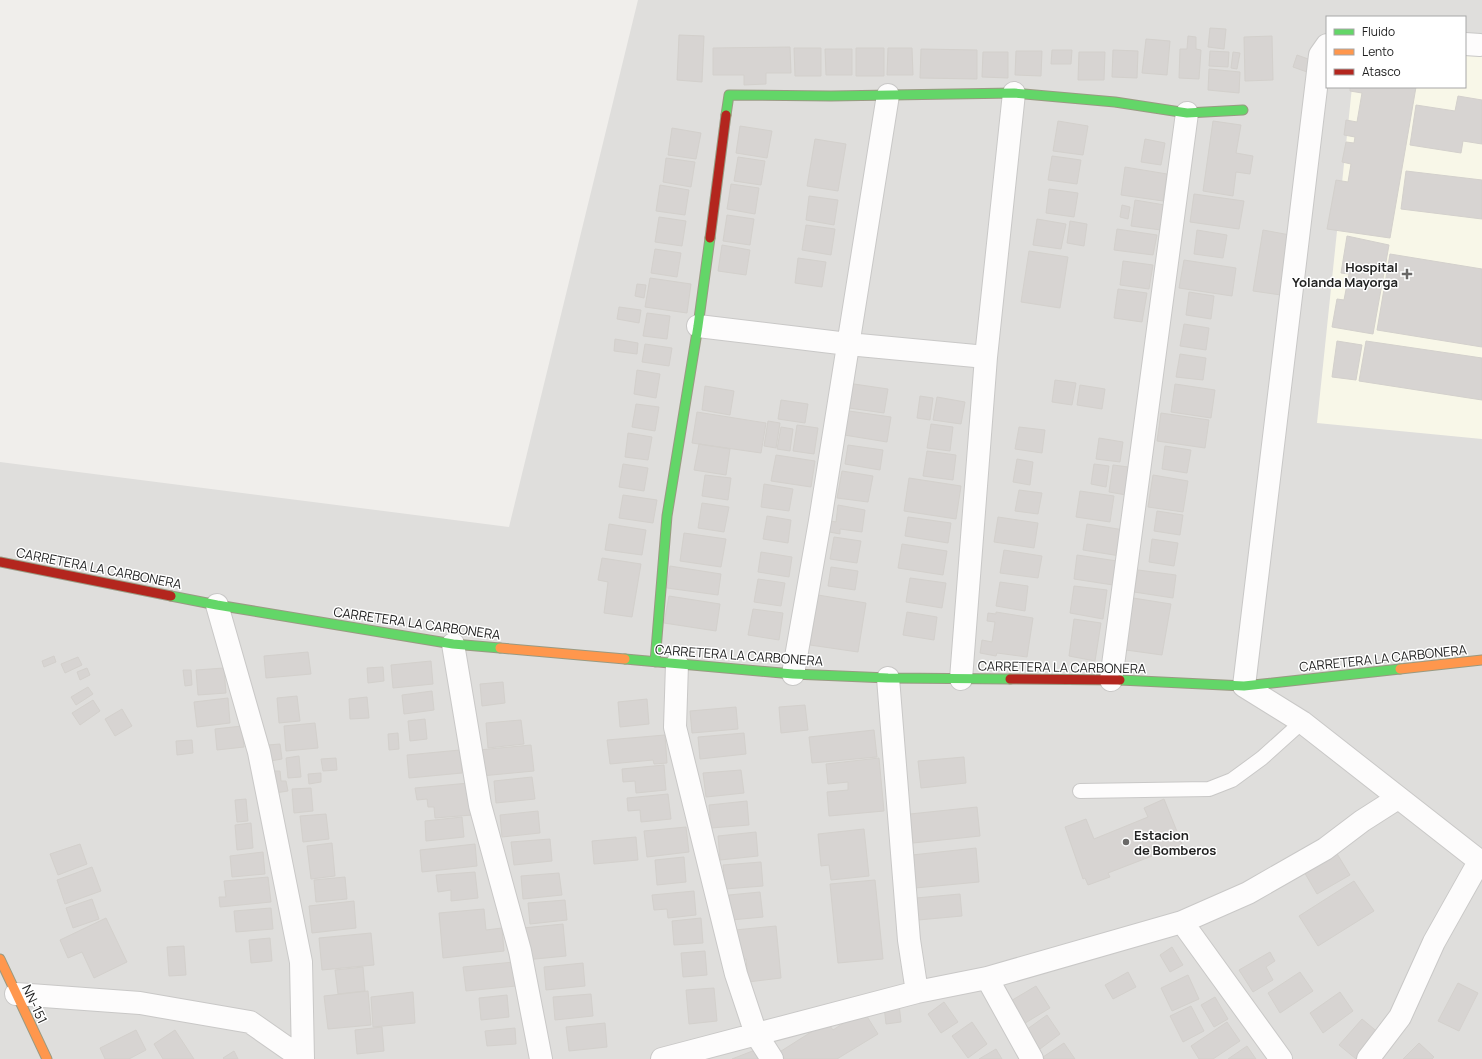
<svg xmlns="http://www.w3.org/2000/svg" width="1482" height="1059" font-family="Manrope,sans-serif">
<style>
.residential{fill:#dfdedc;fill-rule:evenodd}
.education{fill:#f8f7e8}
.building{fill:#d7d4d2;stroke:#d3d0cc}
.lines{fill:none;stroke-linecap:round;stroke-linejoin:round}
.lane-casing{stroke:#c9c8c7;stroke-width:16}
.street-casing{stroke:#c9c8c7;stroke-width:24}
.fast-casing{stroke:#999a82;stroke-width:11}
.slow-casing{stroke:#999a82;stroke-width:11}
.jam-casing{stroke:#999a82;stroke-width:11}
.lane{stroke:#fdfcfc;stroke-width:14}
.street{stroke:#fdfcfc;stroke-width:22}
.fast{stroke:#63d668;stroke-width:9}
.slow{stroke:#ff974d;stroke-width:9}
.jam{stroke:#b3261e;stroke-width:9}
.poi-dot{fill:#6a6968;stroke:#fff;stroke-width:1.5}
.labels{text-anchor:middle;stroke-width:3;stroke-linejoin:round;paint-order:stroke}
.poi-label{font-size:13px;font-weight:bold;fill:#222;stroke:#fff;text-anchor:end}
.street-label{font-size:13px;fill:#222;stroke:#fff}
</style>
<rect width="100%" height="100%" fill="#f0eeeb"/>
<path class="residential" d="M638 0H1482V1059H0V462L509 527ZM1327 17H1465V87H1327Z"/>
<path class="education" d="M1465 40 1482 42V439L1317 423 1352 87H1465Z"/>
<path class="building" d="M1210 28 1226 29 1224 49 1208 47Z
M679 35 704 36 702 82 677 80Z
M1188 36 1196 37V49L1201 50 1199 79 1179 78 1180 49H1187Z
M1272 36 1273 80 1245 81 1244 37Z
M1146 39 1170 41 1167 75 1142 73Z
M790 47 791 73H766V84L744 85V75H713V48Z
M794 48H821V76H795Z
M856 48H884V76H856Z
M888 48H912L913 75H887Z
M825 49H852V75H826Z
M921 49 977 50V79L920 78Z
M1052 50H1072L1071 64H1051Z
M1113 50 1138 51 1137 78 1112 77Z
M1016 51H1042L1041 76 1015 75Z
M1210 51 1229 52 1228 67 1209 66Z
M983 52H1008V78L982 77Z
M1079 52H1105L1104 80H1078Z
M1233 52 1240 53 1237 69 1231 68Z
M1297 55 1311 60 1307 72 1293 67Z
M1209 69 1240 72 1239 93 1208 90Z
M1350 87H1416L1390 238 1327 229 1336 180 1348 182 1351 164 1342 162 1346 142 1354 143 1355 137 1344 135 1346 120 1357 122 1362 93 1350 91Z
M1458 96 1482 100V144L1463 141 1461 153 1410 145 1416 105 1455 111Z
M1058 121 1088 126 1083 155 1053 151Z
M1213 121 1241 125 1236 153 1253 156 1250 174 1236 172 1233 196 1203 191Z
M740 126 772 131 767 158 736 153Z
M672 128 701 133 696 159 668 155Z
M815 139 846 144 838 191 807 186Z
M1145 139 1165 143 1161 165 1141 162Z
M1052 156 1081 160 1077 184 1048 180Z
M738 157 765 161 761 185 734 181Z
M666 158 695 162 691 187 663 182Z
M1125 167 1167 174 1163 201 1121 195Z
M1406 171 1482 180V219L1401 209Z
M731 184 759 188 755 214 727 209Z
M660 185 689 190 685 215 656 211Z
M1049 189 1078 193 1074 217 1046 213Z
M1194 194 1244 201 1239 229 1190 222Z
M809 196 838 200 834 225 806 220Z
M1135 200 1165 205 1161 230 1131 226Z
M1122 205 1130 207 1128 219 1120 217Z
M727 215 754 219 750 245 723 241Z
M659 217 686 221 682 246 655 242Z
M1037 219 1066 224 1061 249 1033 245Z
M1070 221 1087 224 1084 246 1067 243Z
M806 225 835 229 831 255 802 250Z
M1117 229 1157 235 1153 255 1114 250Z
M1197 230 1227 235 1223 258 1194 254Z
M1263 230 1290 235 1281 295 1253 291Z
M1347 236 1389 245 1373 334 1332 327 1337 299 1344 300 1349 274 1341 273Z
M722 245 750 250 746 275 718 271Z
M655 249 681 253 677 277 651 273Z
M1029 251 1068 257 1060 308 1021 302Z
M1390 254 1482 269V347L1377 330Z
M798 258 826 262 822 287 795 283Z
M1184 260 1236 268 1232 296 1179 288Z
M1123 261 1153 265 1149 289 1120 285Z
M650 278 691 284 687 313 645 307Z
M637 284 646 285 644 298 635 296Z
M1118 289 1147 293 1142 322 1114 318Z
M1189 292 1214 296 1211 319 1186 315Z
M619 307 641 310 639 323 617 319Z
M647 313 670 316 667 339 643 336Z
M1184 324 1209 328 1206 350 1180 346Z
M615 339 638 343 637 354 614 351Z
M1337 341 1362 345 1356 380 1332 377Z
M1366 341 1482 358V400L1359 381Z
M645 344 672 348 669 366 642 362Z
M1180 354 1206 358 1203 380 1176 377Z
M637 370 660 374 656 398 634 394Z
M1055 380 1076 383 1072 405 1052 402Z
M847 383 888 389 884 413 842 407Z
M1175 384 1215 390 1211 418 1171 412Z
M1080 385 1105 389 1102 409 1077 405Z
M705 386 734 391 730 415 702 410Z
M920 396 933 398 930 420 917 418Z
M937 397 965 402 961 424 933 420Z
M781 400 808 404 805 423 778 419Z
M636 404 659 407 655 431 632 427Z
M842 410 891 417 887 442 838 434Z
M697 412 766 423 761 453 692 443Z
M1161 413 1209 420 1205 448 1157 441Z
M768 421 780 423 776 448 764 446Z
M931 424 953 427 950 451 927 448Z
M797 425 818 428 814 454 793 451Z
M781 427 793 429 790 451 777 449Z
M1019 427 1045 430 1042 453 1015 449Z
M628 433 652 437 648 460 625 457Z
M1099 438 1123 442 1120 462 1096 459Z
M699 444 730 449 726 475 694 470Z
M848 445 883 450 880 470 845 464Z
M1165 446 1191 450 1187 473 1162 469Z
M927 451 956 455 953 480 923 476Z
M776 455 815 461 811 487 771 481Z
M1017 459 1033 462 1030 485 1013 482Z
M623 464 648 468 644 491 619 487Z
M1094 464 1109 466 1106 487 1091 484Z
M1113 465 1136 468 1132 496 1109 492Z
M842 471 873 476 868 502 837 498Z
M705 475 731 478 728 500 702 496Z
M1153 475 1188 481 1183 512 1148 507Z
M909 478 961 486 956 519 904 511Z
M764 484 793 489 789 511 761 507Z
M1019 490 1042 493 1038 514 1015 511Z
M1080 491 1114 496 1110 522 1076 517Z
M623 495 657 500 653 523 619 518Z
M702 503 729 507 724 532 698 528Z
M838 505 865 510 862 532 840 529V534L824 531 826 520 836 522Z
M1157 511 1183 515 1180 535 1154 531Z
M767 516 791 520 788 543 763 539Z
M908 517 951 523 948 543 905 536Z
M998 517 1038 523 1034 548 994 542Z
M609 524 646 530 642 555 605 550Z
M1087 524 1124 530 1120 556 1083 550Z
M684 533 726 539 721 567 680 561Z
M834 537 861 541 857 563 830 559Z
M1152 539 1178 543 1174 566 1149 562Z
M902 544 947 551 943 575 898 568Z
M1004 550 1042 556 1038 578 1000 573Z
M761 552 792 557 789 577 758 572Z
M1077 555 1117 561 1113 585 1074 579Z
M602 558 641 564 632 617 604 613 608 582 598 580Z
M670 566 721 574 718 595 667 588Z
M831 567 858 571 855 590 828 586Z
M1138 570 1176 575 1173 598 1134 592Z
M910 578 946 583 942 608 906 602Z
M758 579 785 583 781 606 754 602Z
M1000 582 1028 586 1025 611 996 606Z
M1074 586 1107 590 1103 619 1070 613Z
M818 595 866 603 858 652 810 645Z
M669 596 720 604 716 631 664 623Z
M1133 598 1171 604 1162 655 1126 650Z
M753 609 783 613 779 640 748 635Z
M907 612 937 617 934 640 903 635Z
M996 612 1033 618 1027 657 997 653 996 656 980 653 982 640 992 642 995 622 987 621 988 613 996 614Z
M1074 619 1101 623 1095 661 1069 656Z
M308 652 311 674 266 678 264 656Z
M54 656 56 662 44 667 42 661Z
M78 657 82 665 65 673 61 664Z
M431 661 433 684 393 688 391 665Z
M383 667 384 681 368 683 367 668Z
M87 668 90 675 80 680 77 672Z
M224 668 226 693 198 695 196 670Z
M183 670H191L192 685 185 686Z
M503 682 505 703 482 706 480 684Z
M88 687 93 694 76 705 71 697Z
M432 691 434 710 404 714 402 695Z
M297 696 300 721 279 723 277 698Z
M367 697 369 718 350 719 349 699Z
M228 698 230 723 197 727 194 702Z
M647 699 649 724 620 727 618 702Z
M93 700 100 711 80 725 72 713Z
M805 705 808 730 781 733 779 707Z
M736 707 738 729 692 733 690 711Z
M122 709 132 726 115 736 105 719Z
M425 719 427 739 410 741 408 721Z
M521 720 524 744 488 748 486 723Z
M315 723 318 748 286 751 284 726Z
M242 726 244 747 217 750 215 729Z
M874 730 877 757 812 763 809 737Z
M398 733 399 749 389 750 388 734Z
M744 733 746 754 700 759 698 737Z
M665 735 667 763 654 764 653 760 610 764 607 740Z
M192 740 193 753 177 755 176 741Z
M280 744 282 759 270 761 268 745Z
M531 745 534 771 481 776 479 750Z
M460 750 462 773 409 778 407 755Z
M299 756 301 777 288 778 286 758Z
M964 757 966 783 921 788 918 761Z
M336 758 337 770 323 771 321 759Z
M879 758 884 811 829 816 827 792 848 790V782L828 784 826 764Z
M664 765 666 790 636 793 635 781 623 782 622 769Z
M741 770 744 793 706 797 703 773Z
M273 771H280L281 781H286L288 791 275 793Z
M321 773V782L309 784 308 774Z
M532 777 535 799 496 803 494 781Z
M469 783 472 815 435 818 434 807H428L427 799 417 800 415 788Z
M311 788 313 811 294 813 292 789Z
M668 794 671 819 641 822 640 810 628 811 627 798Z
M246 799 248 821 237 822 235 800Z
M1164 799 1184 849 1167 856 1165 851 1108 873 1110 877 1088 885 1085 878 1083 879 1065 827 1086 819 1094 839 1148 817 1144 808Z
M747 801 749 825 711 828 709 805Z
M977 807 980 836 913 843 910 814Z
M538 811 540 833 502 837 500 815Z
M326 814 329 839 303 842 300 816Z
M462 817 464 837 426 841 425 821Z
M251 823 253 848 237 850 235 825Z
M686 827 689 852 647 857 644 831Z
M864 829 869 876 831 880 829 865 821 866 818 834Z
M756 832 758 856 720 860 718 836Z
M636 837 638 860 594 864 592 841Z
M550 839 552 861 514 865 511 842Z
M332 843 335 876 311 879 307 846Z
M80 844 87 864 58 875 50 854Z
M475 844 477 866 422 872 420 850Z
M976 848 979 882 915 888 912 855Z
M263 852 265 874 232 877 230 856Z
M1336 852 1350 875 1317 894 1303 870Z
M684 857 686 882 657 885 655 860Z
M761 862 763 886 725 889 723 865Z
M92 867 101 891 65 904 57 880Z
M475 872 478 898 451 901V890L438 892 436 875Z
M559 873 562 895 523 899 521 876Z
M268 877 271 902 220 907 219 897H226L224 881Z
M345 877 347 899 316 902 314 880Z
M875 880 883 959 838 963 830 884Z
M1354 881 1374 911 1318 946 1299 916Z
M694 891 696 915 668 918 667 909 654 910 652 895Z
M760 892 763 917 731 920 729 895Z
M960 894 962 916 918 920 916 898Z
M92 899 99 919 73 928 66 908Z
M565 900 567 920 530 924 528 903Z
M354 901 356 928 312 933 309 906Z
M271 908 273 929 236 932 234 911Z
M484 909 486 930 502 928 504 951 443 958 439 913Z
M106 918 127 962 94 978 82 952 68 958 60 940Z
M701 918 703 943 674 945 672 921Z
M563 924 566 956 525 960 523 928Z
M776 926 781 978 748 982 746 959 738 960 735 930Z
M371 933 374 965 322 970 319 938Z
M270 938 272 961 251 963 249 940Z
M184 946 186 975 169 976 167 947Z
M1172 947 1183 965 1170 972 1160 955Z
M705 951 707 975 683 977 681 953Z
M1270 952 1275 961 1266 967 1273 980 1253 992 1239 970Z
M514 962 516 986 466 991 463 967Z
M583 963 585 986 546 990 544 967Z
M363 967 365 991 338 994 335 970Z
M1128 972 1136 987 1113 999 1105 985Z
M1300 972 1313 991 1280 1013 1268 993Z
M1188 975 1199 999 1172 1011 1161 988Z
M1458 983 1478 993 1459 1031 1438 1021Z
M1036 986 1050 1008 1022 1025 1009 1002Z
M714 988 717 1021 689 1024 686 990Z
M368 991 371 1025 328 1029 324 996Z
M413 992 415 1023 373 1027 371 997Z
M1340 992 1353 1011 1323 1033 1310 1013Z
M591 994 593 1016 555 1020 553 997Z
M507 995 509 1017 481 1020 479 998Z
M1215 997 1228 1019 1214 1027 1201 1005Z
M944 1002 958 1022 941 1033 928 1014Z
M899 1004 901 1022 886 1024 884 1006Z
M1191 1006 1204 1031 1183 1042 1170 1016Z
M863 1010 878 1034 837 1059H782L778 1053 827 1022 833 1030Z
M1047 1015 1060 1034 1040 1049 1026 1030Z
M1362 1019 1380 1034 1358 1059H1356L1339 1045Z
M972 1022 987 1044 968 1058 952 1036Z
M1227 1022 1240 1041 1213 1059H1199L1191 1046Z
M605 1023 607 1047 569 1051 566 1027Z
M382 1027 384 1051 357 1054 355 1030Z
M515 1028 516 1044 487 1046 485 1031Z
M136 1030 146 1050 129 1059H105L100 1048Z
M175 1030 194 1059H163L154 1044Z
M1064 1043 1075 1059H1045L1043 1057Z
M1419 1043 1434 1057 1432 1059H1403Z
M1247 1046 1256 1059H1228Z
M996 1049 1002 1059H979Z
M755 1050 758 1059H732Z
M234 1051 238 1059H224L223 1058Z"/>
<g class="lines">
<g class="lane-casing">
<path id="lane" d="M1080 791 1209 789 1232 780 1262 758 1302 722"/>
</g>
<g class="street-casing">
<path id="street" d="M1465 44 1480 45
M1327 45 1320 55 1244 686 1302 722 1482 863
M698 326 848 344 986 357 961 679
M986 357 1014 93
M217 605 259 752 301 962 303 1059
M453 644 480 805 520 951 541 1059
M677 664 675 727 736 974 756 1034 772 1059
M793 674 820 521 888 95
M888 678 909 940 917 992
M1111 680 1187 113
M1182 922 1281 1059
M987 978 1032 1059
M16 994 140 1003 250 1022 303 1059
M662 1059 917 992 987 978 1182 922 1248 893 1325 849 1362 821 1398 798
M1368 1059 1400 1017 1434 942 1480 860"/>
</g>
<g class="fast-casing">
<path id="fast" d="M726 115 729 95 831 96 1014 93 1115 102 1187 113 1243 110
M171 596 217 605 453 644 500 648
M625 659 793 674 888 678 1010 679
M655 662 667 516 698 326 710 238
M1120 680 1244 686 1400 669"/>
</g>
<g class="slow-casing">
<path id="slow" d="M500 648 625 659
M1400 669 1482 660
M0 959 47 1059"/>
</g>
<g class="jam-casing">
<path id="jam" d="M710 238 726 115
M0 562 171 596
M1010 679 1120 680"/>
</g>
<use href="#lane" class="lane"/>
<use href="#street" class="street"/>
<use href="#fast" class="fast"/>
<use href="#slow" class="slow"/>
<use href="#jam" class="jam"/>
</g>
<g class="poi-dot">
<path d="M1405 268h4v4h4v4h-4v4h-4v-4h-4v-4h4z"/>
<circle cx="1126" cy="842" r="4"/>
</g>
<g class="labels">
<g class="poi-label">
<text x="1398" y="272">Hospital<tspan x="1398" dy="15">Yolanda Mayorga</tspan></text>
<text x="1134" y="840" text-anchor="start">Estacion<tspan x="1134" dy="15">de Bomberos</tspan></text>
</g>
<g class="street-label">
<text transform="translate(99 568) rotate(11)" y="5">CARRETERA LA CARBONERA</text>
<text transform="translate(417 623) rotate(8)" y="5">CARRETERA LA CARBONERA</text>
<text transform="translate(739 655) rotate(4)" y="5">CARRETERA LA CARBONERA</text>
<text transform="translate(1383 658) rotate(-6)" y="5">CARRETERA LA CARBONERA</text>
<text transform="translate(1062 667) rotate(1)" y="5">CARRETERA LA CARBONERA</text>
<text transform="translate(35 1004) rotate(65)" y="5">NN-151</text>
</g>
</g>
<rect x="1326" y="16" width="140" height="72" fill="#ffffff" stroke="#a7a7a7"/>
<rect x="1334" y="29" width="20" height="6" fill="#63d668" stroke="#a7a7a7"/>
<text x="1362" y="36" font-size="12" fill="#222222">Fluido</text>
<rect x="1334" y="49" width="20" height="6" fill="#ff974d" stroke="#a7a7a7"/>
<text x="1362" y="56" font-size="12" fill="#222222">Lento</text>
<rect x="1334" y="69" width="20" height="6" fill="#b3261e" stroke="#a7a7a7"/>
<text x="1362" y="76" font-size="12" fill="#222222">Atasco</text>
</svg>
